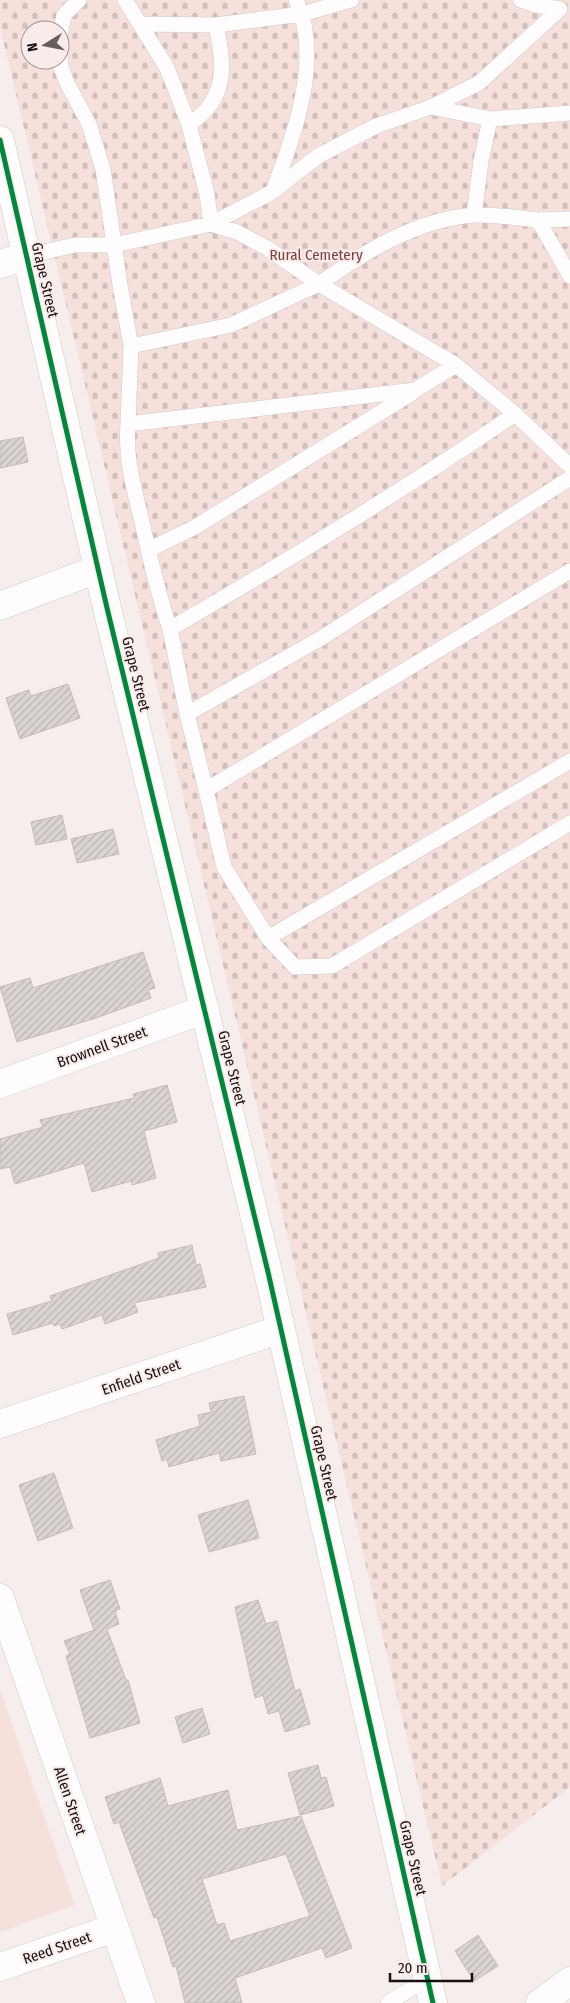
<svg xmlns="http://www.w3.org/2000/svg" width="570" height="2003" font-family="'Fira Sans Condensed',sans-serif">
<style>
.grass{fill:#f6e0dc}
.cemetery{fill:url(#cemetery-stones);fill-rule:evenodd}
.building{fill:url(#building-hatch);stroke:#c2bcbb;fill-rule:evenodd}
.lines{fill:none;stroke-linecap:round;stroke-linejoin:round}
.lane-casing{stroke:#d0cbc9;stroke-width:16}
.street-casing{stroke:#d0cbc9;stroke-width:29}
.secondary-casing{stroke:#d0cbc9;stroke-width:29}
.lane{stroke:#fefcfc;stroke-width:15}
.street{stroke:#fefcfc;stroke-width:28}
.secondary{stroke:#fefcfc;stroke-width:28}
.cycleway-casing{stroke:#f9ebe9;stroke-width:8}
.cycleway{stroke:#00873e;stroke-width:5}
.labels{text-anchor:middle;stroke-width:4;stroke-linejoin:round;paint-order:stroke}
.park-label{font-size:15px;fill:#7d413c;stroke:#f9ebe9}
.street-label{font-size:15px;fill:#161211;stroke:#f9ebe9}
</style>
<defs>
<pattern id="cemetery-stones" width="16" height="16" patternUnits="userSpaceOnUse" patternTransform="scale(1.25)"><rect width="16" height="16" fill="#f6e0dc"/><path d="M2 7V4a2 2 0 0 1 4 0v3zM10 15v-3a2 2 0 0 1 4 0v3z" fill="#d2bfbc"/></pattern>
<pattern id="building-hatch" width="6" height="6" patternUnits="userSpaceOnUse" patternTransform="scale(1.25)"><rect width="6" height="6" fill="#dad4d2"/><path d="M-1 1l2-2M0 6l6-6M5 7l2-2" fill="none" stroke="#bab5b3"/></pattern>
</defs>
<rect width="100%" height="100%" fill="#f6eeec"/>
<path class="grass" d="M0 1689 75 1905 0 1932Z"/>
<path class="cemetery" d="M0 0H570V1787L442 1886 0 27ZM30 30H60V60H30Z"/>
<path class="building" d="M23 437 28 462 0 468V441Z
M68 684 80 718 20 739 6 698 29 690 31 696Z
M62 815 67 839 36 845 31 822Z
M113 829 119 854 77 863 71 839Z
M143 952 155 988 148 990 151 998 96 1018 17 1042 0 987 30 978 33 988Z
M167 1085 177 1122 144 1131 156 1178 132 1185 131 1181 92 1192 84 1163 15 1184 10 1167 0 1169V1139L43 1127 40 1120 134 1098 133 1094Z
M192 1245 196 1265 200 1264 206 1287 134 1303 138 1312 105 1324 102 1315 62 1329 60 1324 54 1326 53 1323 13 1335 7 1314 52 1301 50 1296 159 1258 158 1253Z
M244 1396 256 1454 221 1461 219 1453 169 1467 167 1459 162 1461 156 1440 200 1426 198 1415 211 1412 209 1403Z
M54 1473 73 1528 38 1541 19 1485Z
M248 1500 259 1538 209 1552 198 1515Z
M110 1580 120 1609 115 1611 119 1624 107 1629 126 1680H128L140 1723 90 1738 66 1656 70 1654 64 1641 94 1630 80 1590Z
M258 1600 266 1624 277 1621 295 1691 300 1689 310 1724 285 1732 279 1711 268 1714 263 1695 255 1698 235 1607Z
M202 1708 210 1734 183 1743 175 1717Z
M318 1765 321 1778 326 1777 334 1806 300 1815 288 1773Z
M160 1778 168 1806 228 1790 237 1830 301 1816 352 1948 326 1958 322 1948 235 1978 242 2003H185L176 1966 173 1967 157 1917 154 1918 119 1822 114 1824 105 1797ZM286 1854 310 1916 230 1941 224 1923 217 1925 202 1879Z
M478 1935 498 1966 474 1981 455 1951Z"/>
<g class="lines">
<g class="lane-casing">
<path id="lane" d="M125 0 167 68 189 125
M141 24 216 25
M60 36 64 15 79 0
M60 56 61 67 67 83 89 124 103 169 120 285 131 346 128 424
M431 107 479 83 560 9 535 5 521 0
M490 119 570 113
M273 191C294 135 323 58 296 0
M474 215 481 161 490 119 431 107 376 126 318 156 272 192 211 224 237 232 267 248 319 284C366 251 415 220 474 215 494 214 518 218 538 220L570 276
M538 220 570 219
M27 256 74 245H114L211 224 207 194 189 125C195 120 202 115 207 109 228 84 222 54 216 25L302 14 351 0
M131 346 231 325 319 284 456 365 515 414 570 466
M456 365 415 390 128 424C125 458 134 489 142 522 150 558 158 594 170 629 287 561 403 491 515 414
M148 550 195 527 412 393
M170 629 187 714 323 637 570 478
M187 714 206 790 570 571
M206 790 224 867 268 938 570 761
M268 938 295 967 332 966 570 823
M388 2003 427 1979"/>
</g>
<g class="street-casing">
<path id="street" d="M0 140 107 608 268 1272 433 2003
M0 264 27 256
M0 606 98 569
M0 1084 205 1009
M0 1424 281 1329
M0 1967 114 1928"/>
</g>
<g class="secondary-casing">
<path id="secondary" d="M0 1598 141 2003
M540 2003 570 1981"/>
</g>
<use href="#lane" class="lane"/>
<use href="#street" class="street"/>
<use href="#secondary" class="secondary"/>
<g class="cycleway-casing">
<path id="cycleway" d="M0 140 107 608 268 1272 433 2003"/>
</g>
<use href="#cycleway" class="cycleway"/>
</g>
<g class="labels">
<g class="park-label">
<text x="316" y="260">Rural Cemetery</text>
</g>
<g class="street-label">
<text transform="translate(45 280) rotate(77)" y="5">Grape Street</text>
<text transform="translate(136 674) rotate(76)" y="5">Grape Street</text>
<text transform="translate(102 1047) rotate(-20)" y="5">Brownell Street</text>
<text transform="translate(232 1068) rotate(76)" y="5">Grape Street</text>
<text transform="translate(141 1377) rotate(-19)" y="5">Enfield Street</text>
<text transform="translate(324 1463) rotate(77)" y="5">Grape Street</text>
<text transform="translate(70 1801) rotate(71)" y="5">Allen Street</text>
<text transform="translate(413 1858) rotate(77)" y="5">Grape Street</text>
<text transform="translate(57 1948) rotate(-19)" y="5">Reed Street</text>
</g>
</g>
<g transform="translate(45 45) rotate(260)"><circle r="24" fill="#f9ebe9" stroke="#9e9493"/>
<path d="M0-4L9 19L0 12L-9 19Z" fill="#645f5e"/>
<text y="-8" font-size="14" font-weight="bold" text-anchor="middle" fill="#161211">N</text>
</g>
<path d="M390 1973v8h82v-8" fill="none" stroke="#161211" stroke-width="2.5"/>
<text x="398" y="1973" font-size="15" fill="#161211" stroke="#f9ebe9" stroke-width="4" paint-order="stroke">20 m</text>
</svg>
